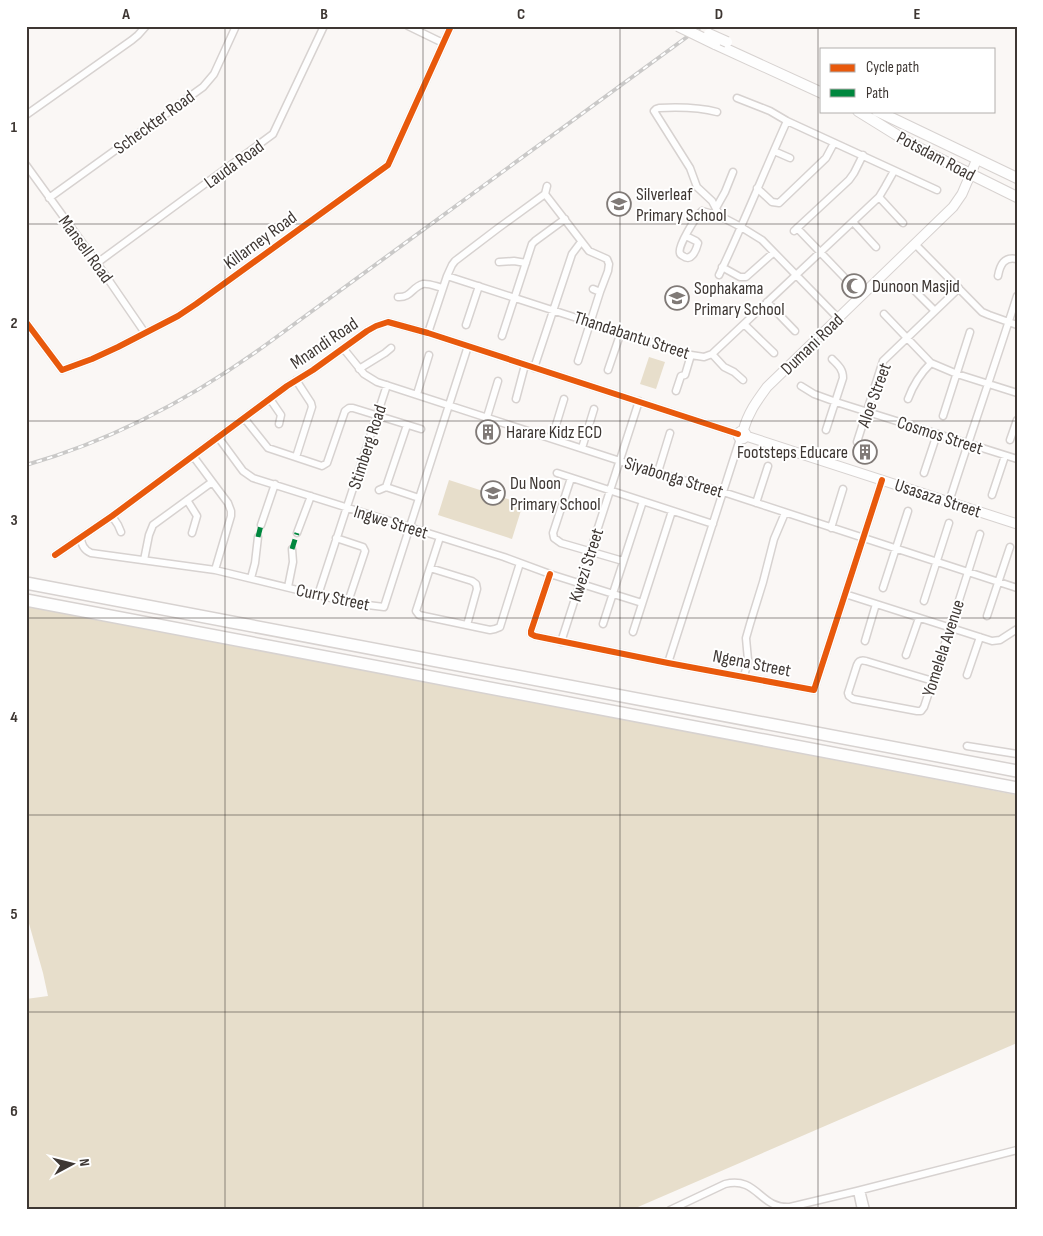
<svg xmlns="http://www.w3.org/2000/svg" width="1043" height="1236" font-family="'Sofia Sans Condensed',sans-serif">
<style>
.green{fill:#e7decb}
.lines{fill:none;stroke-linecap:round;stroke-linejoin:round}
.street-casing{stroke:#d7d2d0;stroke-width:9}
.secondary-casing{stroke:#d7d2d0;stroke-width:11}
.primary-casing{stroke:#d7d2d0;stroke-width:12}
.highway-casing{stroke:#d7d2d0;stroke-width:14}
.street{stroke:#fefefe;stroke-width:6}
.secondary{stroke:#fefefe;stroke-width:9}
.primary{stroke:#fefefe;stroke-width:10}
.highway{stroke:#fefefe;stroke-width:11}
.rail-casing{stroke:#cac9c8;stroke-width:4}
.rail{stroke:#fff;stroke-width:2;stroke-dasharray:5.5;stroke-linecap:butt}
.primary-bridge-casing{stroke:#d7d2d0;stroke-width:12;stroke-linecap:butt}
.primary-bridge{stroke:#fefefe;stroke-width:10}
.quiet{stroke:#00873e;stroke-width:5;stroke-dasharray:10 5;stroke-linecap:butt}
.cycleway-casing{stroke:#fff;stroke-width:9}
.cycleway{stroke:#e8590c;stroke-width:6}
.grid{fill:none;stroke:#3e3733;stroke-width:1;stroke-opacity:0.55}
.labels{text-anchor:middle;stroke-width:4;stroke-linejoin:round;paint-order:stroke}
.street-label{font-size:18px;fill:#3e3733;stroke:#fff}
.poi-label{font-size:18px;fill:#3e3733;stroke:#fff;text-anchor:start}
.neatline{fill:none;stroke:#3e3733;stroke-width:2}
.grid-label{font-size:16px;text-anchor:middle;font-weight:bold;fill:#3e3733}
</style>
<rect width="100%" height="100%" fill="#faf7f5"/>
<path class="green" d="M649 357 665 362 656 389 640 384Z
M449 480 523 504 512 539 438 515Z
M26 606 516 698 1017 795V1043L631 1210H26V999L48 996 43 973 26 913Z"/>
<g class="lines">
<g class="street-casing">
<path id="street" d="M408 26 443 43
M737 98 770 111 787 121 937 190
M717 112C698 107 679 107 659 108L656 109 654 111 690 168 697 187 712 201 720 216 741 227 762 240 838 318
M26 115 132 40 138 35 146 26
M774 151 790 158
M26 165 97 263 145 333
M757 188 772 202 779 203 826 158 834 143
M545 194 589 251 607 259 609 264 608 271 600 292 578 361
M545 194 547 186
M879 197 903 223
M49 198 203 87 214 74 236 26
M716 208 725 192 733 172
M853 222 876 247
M797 228 845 278
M794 231 849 180 854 173 863 155
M686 236 696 241 698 243C696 251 691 262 683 256 682 255 680 255 680 253 677 247 696 216 702 211L713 214H718
M916 245 982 312 989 315 1017 325
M499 262 514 261 526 263
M97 263 273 134 324 26
M722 267 740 277H746L773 253
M719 275C743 225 764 172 787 121
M447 276 515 298 691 355 704 357 712 354 879 197 885 187 894 171
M998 276C1000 265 1004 256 1017 259
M593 289 600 292
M914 290 935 311
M398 297C411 298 412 287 423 284 429 283 437 287 443 288
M767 302 795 331
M884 314 931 363 957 374 1017 393
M26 322 62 370 92 359 118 347 178 316 196 304 388 165 451 26
M744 324 774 353
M466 325 479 286
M428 333 447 276 452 265 455 261 497 229 545 194
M502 336 532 244 535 241 565 219
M343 348 364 374 377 382 620 461 723 492 1017 588
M712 354 724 367 734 372 743 380
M534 368 572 254 581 242
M359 369 385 353 391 348
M608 370 621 332
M801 386 814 394 836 402 1017 459
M676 391 681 376 685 375 691 355
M417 394 429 355
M270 399 281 415 279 424
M516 399 525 365
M908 399C913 385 920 374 931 363
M943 416 970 332
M487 417 498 381
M244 418 268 448 322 466 327 463 345 411 349 408H353L421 429
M407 425 386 487 419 498
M826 430 843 378C843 369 838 365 832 359
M218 437 243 471 253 478 504 557 550 574 642 603
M552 438 564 399
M1010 440 1017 420
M857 442 883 361 959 288
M582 448 594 409
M193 456 228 503 231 511V516L215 570
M296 457 312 407 311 403 296 380
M658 472 670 433
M557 473 713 524
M924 473 937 434
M571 478 553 533 554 538 561 543 623 561
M379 490 386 487
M992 495 1005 456
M187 500 197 516 192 533
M949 502C971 433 995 365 1017 296
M756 503 768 466
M112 516 118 525 121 532
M261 525 275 484
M831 528 843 489
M297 533 311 496
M81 537C81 545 84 550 91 553L215 570 351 603 384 607 468 346
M440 537 417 608 416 611 419 615 490 630 495 629 500 627 520 563
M336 538 363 547 365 551 348 602
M55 555 112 516 287 386 313 370 367 331 376 326 388 322 428 333 738 434
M144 560 149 535 153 525 212 482
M430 568 472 581 476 584 477 589 467 625
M550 574 531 631V634L535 636 668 663 814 690 882 480
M251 578 255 563 258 537
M288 587 293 562 292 549
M883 588 908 511
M845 594 992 641 1000 640 1017 629
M318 595 387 385
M924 601 949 523
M987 616 1010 547
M603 624 643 501
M633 632 672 511
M865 641 876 604
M561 642 639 401
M906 655 919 618
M668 663 740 439
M967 675 980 637
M744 677 748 660 746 638 750 624 763 582 774 539 785 513
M933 681 866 661C862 660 859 660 857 665L848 693 849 696 853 699 917 711H921L924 707C943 650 962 592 980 534
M967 746 1017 754
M861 1190 866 1210
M857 1191 861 1210
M670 1210 725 1184C758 1176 759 1209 790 1207L857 1191 1017 1150"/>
</g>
<g class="secondary-casing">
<path id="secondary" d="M738 435a4 4 0 1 1 8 0a4 4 0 1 1-8 0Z
M743 431C748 413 756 402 767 387L953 207 962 194 977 159
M746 436 1017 524"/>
</g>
<g class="primary-casing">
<path id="primary" d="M715 44 822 93
M858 111 908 142 934 156 1017 197
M877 111 1017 178"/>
</g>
<g class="highway-casing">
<path id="highway" d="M26 583 1017 771
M26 600 1017 788"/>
</g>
<use href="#street" class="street"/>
<use href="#secondary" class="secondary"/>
<use href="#primary" class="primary"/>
<use href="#highway" class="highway"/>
<g class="rail-casing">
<path id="rail" d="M26 465C114 440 194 397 267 344L702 26"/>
</g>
<use href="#rail" class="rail"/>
<g class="primary-bridge-casing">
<path id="primary-bridge" d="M678 26 715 44
M709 34 727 42"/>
</g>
<use href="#primary-bridge" class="primary-bridge"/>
<path class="quiet" d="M258 537 261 525
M292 549 297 533"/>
<g class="cycleway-casing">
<path id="cycleway" d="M26 322 62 370 92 359 118 347 178 316 196 304 388 165 451 26
M55 555 112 516 287 386 313 370 367 331 376 326 388 322 428 333 738 434
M550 574 531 631V634L535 636 668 663 814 690 882 480"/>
</g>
<use href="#cycleway" class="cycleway"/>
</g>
<path class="grid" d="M225 26V1210M423 26V1210M620 26V1210M818 26V1210M26 224H1017M26 421H1017M26 618H1017M26 815H1017M26 1012H1017"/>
<defs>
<g id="school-ring" transform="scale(1.25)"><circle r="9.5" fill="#fff" stroke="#807a77" stroke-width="1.5"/><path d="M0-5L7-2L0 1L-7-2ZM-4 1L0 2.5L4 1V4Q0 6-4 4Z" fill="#807a77"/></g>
<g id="mosque-ring" transform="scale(1.25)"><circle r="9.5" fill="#fff" stroke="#807a77" stroke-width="1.5"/><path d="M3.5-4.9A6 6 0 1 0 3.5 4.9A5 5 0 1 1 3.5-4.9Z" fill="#807a77"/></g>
<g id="building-ring" transform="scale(1.25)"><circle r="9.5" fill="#fff" stroke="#807a77" stroke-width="1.5"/><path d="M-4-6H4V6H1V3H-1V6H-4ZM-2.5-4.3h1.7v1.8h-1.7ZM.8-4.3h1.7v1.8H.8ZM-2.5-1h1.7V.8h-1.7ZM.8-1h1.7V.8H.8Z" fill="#807a77"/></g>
</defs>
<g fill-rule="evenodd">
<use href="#school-ring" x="619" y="204"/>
<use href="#mosque-ring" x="854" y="286"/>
<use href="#school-ring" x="677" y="298"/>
<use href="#building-ring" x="488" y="432"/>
<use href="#building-ring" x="865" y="452"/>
<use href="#school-ring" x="493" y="493"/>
</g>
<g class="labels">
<g class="street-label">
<text transform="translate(154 122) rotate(-36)" y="6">Scheckter Road</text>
<text transform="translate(936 156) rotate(28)" y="6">Potsdam Road</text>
<text transform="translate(234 164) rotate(-36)" y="6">Lauda Road</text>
<text transform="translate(260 240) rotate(-36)" y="6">Killarney Road</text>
<text transform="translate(86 249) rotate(54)" y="6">Mansell Road</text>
<text transform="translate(632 335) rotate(18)" y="6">Thandabantu Street</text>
<text transform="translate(324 343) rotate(-34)" y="6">Mnandi Road</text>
<text transform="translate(812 344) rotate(-44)" y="6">Dumani Road</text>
<text transform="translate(874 395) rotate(-70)" y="6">Aloe Street</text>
<text transform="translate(940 435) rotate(18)" y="6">Cosmos Street</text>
<text transform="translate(367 447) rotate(-72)" y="6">Stimberg Road</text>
<text transform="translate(674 477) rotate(17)" y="6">Siyabonga Street</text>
<text transform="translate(938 498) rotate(18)" y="6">Usasaza Street</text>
<text transform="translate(391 522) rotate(17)" y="6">Ingwe Street</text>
<text transform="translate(586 565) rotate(-72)" y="6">Kwezi Street</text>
<text transform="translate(333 597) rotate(12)" y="6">Curry Street</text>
<text transform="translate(943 648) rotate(-72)" y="6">Yomelela Avenue</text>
<text transform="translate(752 663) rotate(11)" y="6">Ngena Street</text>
</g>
<g class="poi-label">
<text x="636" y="200">Silverleaf<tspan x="636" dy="21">Primary School</tspan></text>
<text x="872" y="292">Dunoon Masjid</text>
<text x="694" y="294">Sophakama<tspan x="694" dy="21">Primary School</tspan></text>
<text x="506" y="438">Harare Kidz ECD</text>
<text x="848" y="458" text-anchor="end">Footsteps Educare</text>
<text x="510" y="489">Du Noon<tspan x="510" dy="21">Primary School</tspan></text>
</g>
</g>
<rect width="1043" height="1236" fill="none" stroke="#ffffff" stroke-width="55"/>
<rect x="820" y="48" width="175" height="65" fill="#ffffff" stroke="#b2afad"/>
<rect x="830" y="64" width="25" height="8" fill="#e8590c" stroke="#b2afad"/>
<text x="866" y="72" font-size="15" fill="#3e3733">Cycle path</text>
<rect x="830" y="89" width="25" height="8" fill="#00873e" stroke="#b2afad"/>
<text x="866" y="98" font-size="15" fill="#3e3733">Path</text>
<g transform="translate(72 1164) rotate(83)" stroke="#ffffff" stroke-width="4" paint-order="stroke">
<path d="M0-4L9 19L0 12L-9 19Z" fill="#3e3733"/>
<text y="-8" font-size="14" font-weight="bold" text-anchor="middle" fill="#3e3733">N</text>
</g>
<rect x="28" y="28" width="988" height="1180" class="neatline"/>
<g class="grid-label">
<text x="126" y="19">A</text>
<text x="324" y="19">B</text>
<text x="521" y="19">C</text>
<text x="719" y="19">D</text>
<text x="917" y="19">E</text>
<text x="14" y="132">1</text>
<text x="14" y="328">2</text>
<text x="14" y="525">3</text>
<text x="14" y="722">4</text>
<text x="14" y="919">5</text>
<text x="14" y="1116">6</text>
</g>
</svg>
